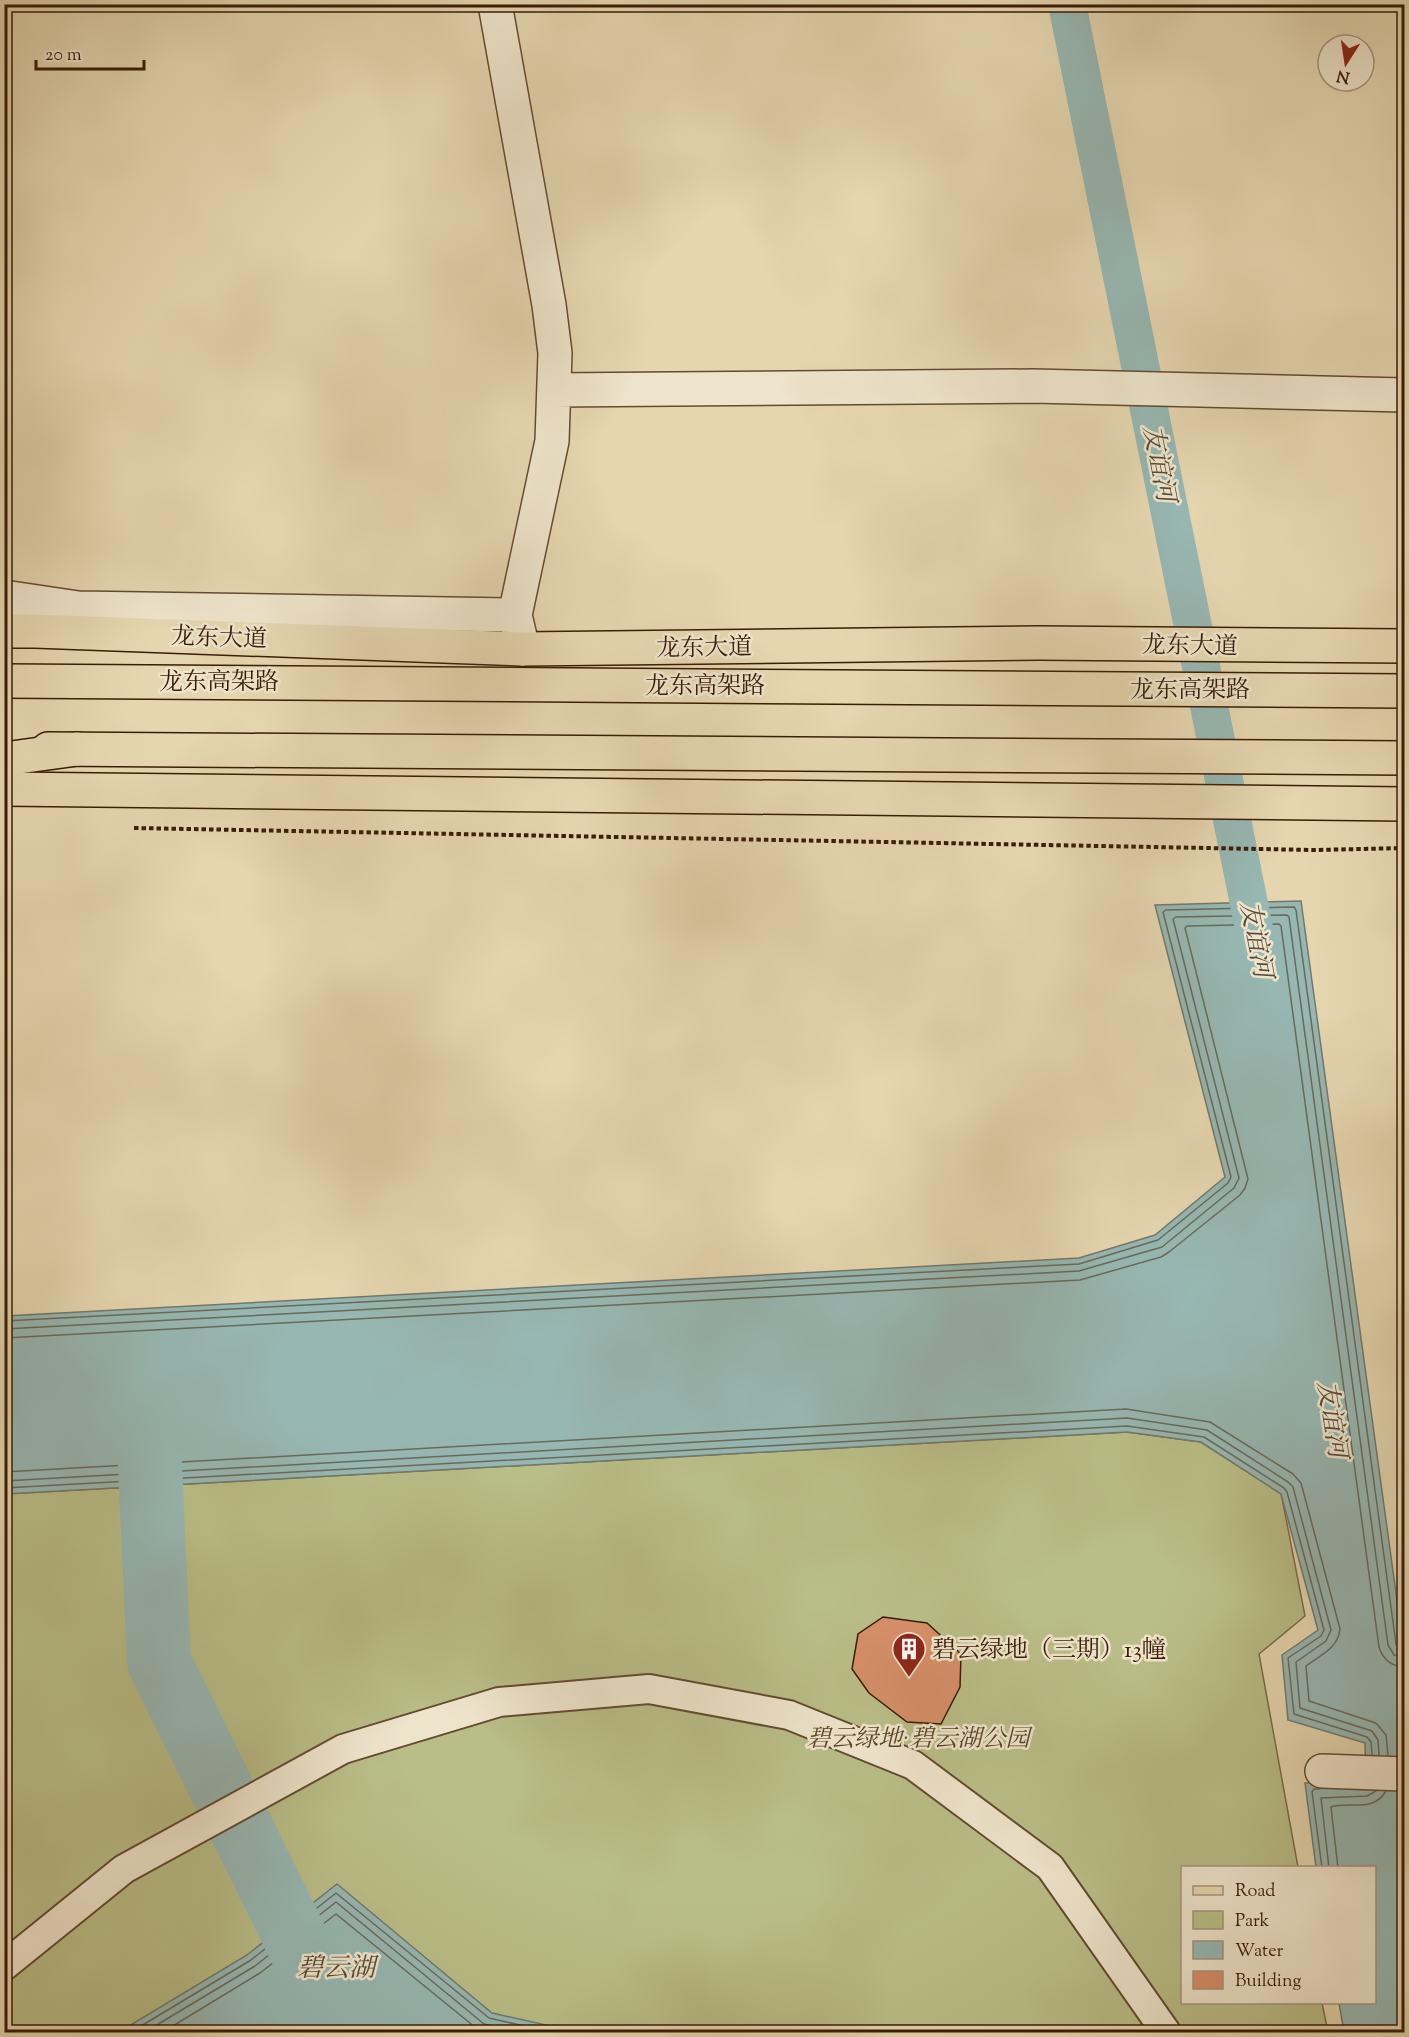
<svg xmlns="http://www.w3.org/2000/svg" width="1409" height="2037" font-family="'Sorts Mill Goudy','Noto Serif SC',serif">
<style>
.green{fill:#b9bd87;stroke:#796d46;stroke-width:1.5}
.water{fill:#97b7b2;stroke:#71796d;stroke-width:1.5}
.lines{fill:none;stroke-linecap:round;stroke-linejoin:round}
.shore{stroke:#686a5c;stroke-width:1.5}
.canal{stroke:#97b7b2;stroke-width:38}
.river{stroke:#97b7b2;stroke-width:64}
.building{fill:#d68f69;stroke:#391d06;stroke-width:1.5}
.pedestrian-casing{stroke:#644b30;stroke-width:32}
.minor-casing{stroke:#644b30;stroke-width:36}
.primary-casing{stroke:#391d06;stroke-width:36}
.trunk-casing{stroke:#391d06;stroke-width:36}
.motorway-casing{stroke:#391d06;stroke-width:36}
.path{stroke:#391d06;stroke-width:4;stroke-dasharray:4.5 3;stroke-linecap:butt}
.pedestrian{stroke:#eee4cb;stroke-width:28}
.minor{stroke:#eee4cb;stroke-width:33}
.primary{stroke:#e5d6af;stroke-width:33}
.trunk{stroke:#e5d6af;stroke-width:33}
.motorway{stroke:#e5d6af;stroke-width:33}
.labels{text-anchor:middle;stroke-width:5;stroke-linejoin:round;paint-order:stroke}
.street-label{font-size:24px;fill:#391d06;stroke:#eee4cb}
.poi-label{font-size:24px;fill:#391d06;stroke:#eee4cb;text-anchor:start}
.park-label{font-size:24px;font-style:italic;fill:#594526;stroke:#eee4cb}
.water-label{font-size:26px;font-style:italic;fill:#554b3a;stroke:#eee4cb}
</style>
<rect width="100%" height="100%" fill="#e5d6af"/>
<filter id="stains"><feTurbulence type="fractalNoise" baseFrequency=".00333" numOctaves="4"/><feColorMatrix values="0 0 0 0 .2 0 0 0 0 .09 0 0 0 0 .02 0 0 0 .5 -.17"/></filter>
<radialGradient id="worn" r=".72"><stop offset=".6" stop-color="#630" stop-opacity="0"/><stop offset="1" stop-color="#630" stop-opacity=".3"/></radialGradient>
<path class="green" d="M1127 1432 1201 1442 1281 1493 1305 1616 1259 1654 1298 1867 1182 1868V2002L1322 2003 1328 2032H5V1494Z"/>
<path class="water" d="M1301 901 1399 1615 1404 1671V2032H1344L1339 2003 1374 2002V1868L1316 1867 1305 1783H1366L1365 1743 1288 1720 1282 1655 1318 1630 1281 1494 1201 1442 1127 1432 5 1494V1316L1079 1258 1155 1235 1225 1177 1155 905Z
M337 1884 492 2013 577 2032H119L247 1955Z"/>
<g class="lines">
<path class="shore" d="M4 1321 1079 1264 1158 1240 1228 1183 1231 1177 1163 912 1166 910 1294 907 1296 910 1396 1644 1399 1649 1404 1650
M4 1329 1079 1271 1162 1247 1234 1188 1239 1178 1173 919 1176 917 1287 915 1289 917 1388 1645 1394 1655 1404 1658
M4 1338 1080 1280 1161 1257 1169 1252 1240 1195 1245 1188 1248 1179 1185 928 1187 926 1279 924 1281 926 1379 1647C1383 1660 1391 1666 1404 1667
M4 1472 1126 1409 1210 1422 1293 1474 1301 1483 1340 1629C1338 1649 1320 1655 1306 1666L1309 1701 1376 1723 1386 1735 1388 1755
M4 1481 1127 1418 1207 1430 1288 1482 1293 1487 1331 1630 1326 1641 1296 1662 1300 1708 1372 1731 1378 1740 1379 1755
M4 1488 1127 1426 1204 1437 1284 1488 1287 1492 1324 1630 1321 1636 1288 1658 1294 1714 1367 1737 1371 1742 1372 1755
M1320 1789H1314L1312 1792 1322 1868
M1329 1868 1321 1798 1367 1796 1376 1791
M1338 1868 1331 1807C1351 1801 1373 1813 1386 1791
M131 2032 251 1960 336 1893 489 2018 550 2032
M145 2032 255 1966 336 1902 484 2024 517 2032
M163 2032 260 1973 336 1914 481 2032"/>
<path class="canal" d="M1067 4 1259 953"/>
<path class="river" d="M147 1401 159 1662 323 1994"/>
</g>
<path class="building" d="M883 1617 927 1623 961 1654 960 1687 941 1724 907 1722 869 1693 852 1669 858 1634Z"/>
<g class="lines">
<g class="pedestrian-casing">
<path id="pedestrian" d="M4 1966 124 1869 343 1749 499 1702 649 1689 789 1715 913 1765 1050 1867 1166 2032"/>
</g>
<g class="minor-casing">
<path id="minor" d="M495 4 549 305 555 353 552 441 515 615 523 649
M554 390 1033 386 1404 395
M4 597 78 608 515 615
M1322 1771 1404 1774"/>
</g>
<g class="primary-casing">
<path id="primary" d="M4 631H35L523 649 1039 643 1404 646
M4 789 1404 804"/>
</g>
<g class="trunk-casing">
<path id="trunk" d="M4 681 1404 691
M48 749 1404 758"/>
</g>
<g class="motorway-casing">
<path id="motorway" d="M4 759 77 749"/>
</g>
<path class="path" d="M134 828 1314 850 1404 848"/>
<use href="#pedestrian" class="pedestrian"/>
<use href="#minor" class="minor"/>
<use href="#primary" class="primary"/>
<use href="#trunk" class="trunk"/>
<use href="#motorway" class="motorway"/>
</g>
<defs>
<g id="building-pin" transform="scale(1.725)"><path d="M0 17L-7.5 6A9.5 9.5 0 1 1 7.5 6Z" fill="#8f2418" stroke="#eee4cb"/><path d="M-4-6H4V6H1V3H-1V6H-4ZM-2.5-4.3h1.7v1.8h-1.7ZM.8-4.3h1.7v1.8H.8ZM-2.5-1h1.7V.8h-1.7ZM.8-1h1.7V.8H.8Z" fill="#fff"/></g>
</defs>
<g fill-rule="evenodd">
<use href="#building-pin" x="909" y="1649"/>
</g>
<g class="labels">
<g class="street-label">
<text transform="translate(219 637) rotate(2)" y="8">龙东大道</text>
<text transform="translate(1190 645) rotate(1)" y="8">龙东大道</text>
<text transform="translate(704 647) rotate(-1)" y="8">龙东大道</text>
<text x="219" y="689">龙东高架路</text>
<text x="705" y="693">龙东高架路</text>
<text x="1190" y="697">龙东高架路</text>
</g>
<g class="poi-label">
<text x="932" y="1657">碧云绿地（三期）13幢</text>
</g>
<g class="park-label">
<text x="918" y="1746">碧云绿地·碧云湖公园</text>
</g>
<g class="water-label">
<text transform="translate(1160 463) rotate(79)" y="9">友谊河</text>
<text transform="translate(1257 939) rotate(79)" y="9">友谊河</text>
<text transform="translate(1333 1419) rotate(81)" y="9">友谊河</text>
<text x="336" y="1976">碧云湖</text>
</g>
</g>
<rect width="1409" height="2037" fill="none" stroke="#e5d6af" stroke-width="24"/>
<rect x="6" y="6" width="1397" height="2025" fill="none" stroke="#391d06" stroke-width="3"/>
<rect x="12" y="12" width="1385" height="2013" fill="none" stroke="#391d06" stroke-width="1.5"/>
<rect x="1181" y="1866" width="195" height="138" fill="#eee4cb" stroke="#a6947c" stroke-width="1.5"/>
<rect x="1193" y="1886" width="30" height="9" fill="#e5d6af" stroke="#a6947c" stroke-width="1.5"/>
<text x="1235" y="1896" font-size="18" fill="#391d06">Road</text>
<rect x="1193" y="1911" width="30" height="18" fill="#b9bd87" stroke="#a6947c" stroke-width="1.5"/>
<text x="1235" y="1926" font-size="18" fill="#391d06">Park</text>
<rect x="1193" y="1941" width="30" height="18" fill="#97b7b2" stroke="#a6947c" stroke-width="1.5"/>
<text x="1235" y="1956" font-size="18" fill="#391d06">Water</text>
<rect x="1193" y="1971" width="30" height="18" fill="#d68f69" stroke="#a6947c" stroke-width="1.5"/>
<text x="1235" y="1986" font-size="18" fill="#391d06">Building</text>
<g transform="translate(1346 63) rotate(192)"><circle r="28" fill="#eee4cb" stroke="#a6947c" stroke-width="1.5"/>
<path d="M0-4.5L10 22L0 15L-10 22Z" fill="#8f2418"/>
<text y="-9" font-size="16" font-weight="bold" text-anchor="middle" fill="#391d06">N</text>
</g>
<path d="M36 60v9h108v-9" fill="none" stroke="#391d06" stroke-width="3"/>
<text x="45" y="60" font-size="18" fill="#391d06" stroke="#eee4cb" stroke-width="4.5" paint-order="stroke">20 m</text>
<rect width="100%" height="100%" filter="url(#stains)"/>
<rect width="100%" height="100%" fill="url(#worn)"/>
</svg>
